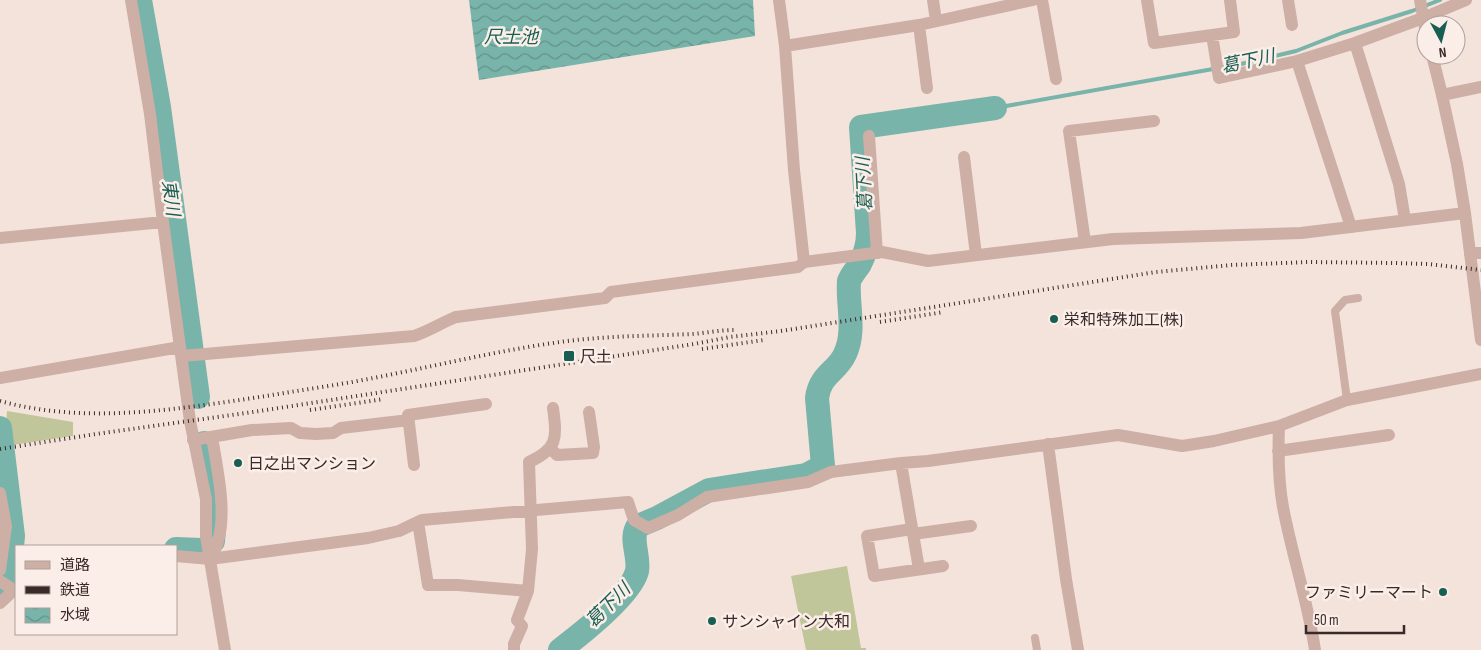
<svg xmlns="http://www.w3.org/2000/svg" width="1481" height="650" font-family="'Sofia Sans Condensed','Noto Sans JP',sans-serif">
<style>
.grass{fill:#c0c59a}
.water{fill:url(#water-waves)}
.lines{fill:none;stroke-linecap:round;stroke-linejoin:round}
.stream{stroke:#78b4a9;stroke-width:4}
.river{stroke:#78b4a9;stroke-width:24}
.service{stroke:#cdafa6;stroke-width:8}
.minor{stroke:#cdafa6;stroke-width:12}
.tertiary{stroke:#cdafa6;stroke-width:12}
.rail{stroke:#392928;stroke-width:4;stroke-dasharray:1 4;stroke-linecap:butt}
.poi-dot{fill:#195e53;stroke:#fbeee8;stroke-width:2}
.labels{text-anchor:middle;stroke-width:5;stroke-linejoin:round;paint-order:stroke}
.poi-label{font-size:16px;fill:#392928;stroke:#fbeee8;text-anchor:start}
.water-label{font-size:18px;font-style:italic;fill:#195e53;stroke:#fbeee8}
</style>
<defs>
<pattern id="water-waves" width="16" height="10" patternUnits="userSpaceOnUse" patternTransform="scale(1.25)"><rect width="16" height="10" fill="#78b4a9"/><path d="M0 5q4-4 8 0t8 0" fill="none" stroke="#63928a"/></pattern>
</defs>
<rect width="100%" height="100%" fill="#f4e3db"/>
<path class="grass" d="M7 411 73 422V436L5 446Z
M847 566 861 648H866V650H806L791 576Z"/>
<path class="water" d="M469 0H753L755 36 479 80Z"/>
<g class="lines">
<path class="stream" d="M995 108 1241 64 1296 51 1342 33 1412 11 1440 0"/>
<path class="river" d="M140 0 159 107 198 397
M0 428 13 536 9 580 0 590
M204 443 215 514 213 541
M176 549 201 550
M560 650C581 634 631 595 637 571 640 556 629 538 638 526L657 518 709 490 806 475 823 466 817 398C820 374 837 372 845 354 856 331 847 304 849 281 852 274 856 270 860 264 865 254 868 244 868 233L861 127 995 108"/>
<path class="service" d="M1347 400 1335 311 1345 300 1358 298
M1035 638 1037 650"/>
<path class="minor" d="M131 0 150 114 163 222 190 421 206 499V536L225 650
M933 0 936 21
M1042 0 1056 79
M1147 0 1154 43 1234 32 1230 0
M1288 0 1292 25
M1420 0 1426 33
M919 25 927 88
M1212 35 1219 78 1297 61 1355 43 1423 18 1466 0
M1355 43 1399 184 1405 220
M785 46 919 25 1033 0
M1432 55 1442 95 1481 87
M1297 61 1351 227
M869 136 877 253
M964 157 976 255
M0 238 163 222
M1085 242 1069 131 1154 121
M1470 253H1481
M456 317 605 298 611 292 798 267 804 262 794 170 785 46 779 0
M0 378 180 347
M1279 426C1278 453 1278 480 1283 507 1292 555 1308 602 1315 650
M193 440 252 430 291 428 300 433 316 434 333 433 341 428 409 420
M1048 444 1066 579 1078 650
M551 449 557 455 593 453 594 447 589 412
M1278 451 1389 435
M901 463 919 569
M414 465 408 415 486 404
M0 493 6 526 0 570
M418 522 428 585H458L528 591
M912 529 867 536 874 576 943 566
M913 534 971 526
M176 556 210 559 368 538 399 531 422 520 628 502 634 520 648 528 678 515 707 497 808 482 831 472 901 463 928 461 1118 435 1182 446 1214 441 1279 426 1347 400 1481 374
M210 559C213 553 217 547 218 541 227 511 217 468 212 437
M0 581 14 590 16 589
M0 603 14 590
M514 650V644L522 626 517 620 528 591 532 549 529 462C558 449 557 438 553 408"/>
<path class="tertiary" d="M1442 95 1457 164 1465 213 1481 340
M804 262 882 252 928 261 1113 239 1301 233 1465 213
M182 356 414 336C429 331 441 323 456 317"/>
<path class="rail" d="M880 322 944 312
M702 349 764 340
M0 401C87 425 179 409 266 396 295 391 324 387 352 382 419 370 485 353 553 343 599 336 645 336 692 334 706 333 720 330 734 330
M310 410 384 399
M0 449 96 434 253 412 694 344 730 337 781 331 1156 272 1232 265 1309 262 1394 263 1428 264 1481 270"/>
</g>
<g class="poi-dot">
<circle cx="1054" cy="319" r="5"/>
<rect x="563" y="350" width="12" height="12" rx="2.5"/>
<circle cx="238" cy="463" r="5"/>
<circle cx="1443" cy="592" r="5"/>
<circle cx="712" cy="621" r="5"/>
</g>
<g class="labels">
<g class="poi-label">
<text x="1064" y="325">栄和特殊加工(株)</text>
<text x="580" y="362">尺土</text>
<text x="248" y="469">日之出マンション</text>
<text x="1433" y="598" text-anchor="end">ファミリーマート</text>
<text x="722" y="627">サンシャイン大和</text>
</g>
<g class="water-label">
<text x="511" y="43">尺土池</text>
<text transform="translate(1248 61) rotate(-12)" y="6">葛下川</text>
<text transform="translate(864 184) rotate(-93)" y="6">葛下川</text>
<text transform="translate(171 198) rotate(82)" y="6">東川</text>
<text transform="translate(608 605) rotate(-45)" y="6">葛下川</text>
</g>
</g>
<rect x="15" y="545" width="162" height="90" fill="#fbeee8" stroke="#ad9f9b"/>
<rect x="25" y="561" width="25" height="8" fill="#cdafa6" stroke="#ad9f9b"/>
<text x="60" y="570" font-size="15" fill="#392928">道路</text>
<rect x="25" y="586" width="25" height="8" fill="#392928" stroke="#ad9f9b"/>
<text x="60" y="595" font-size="15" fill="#392928">鉄道</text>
<rect x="25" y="608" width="25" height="15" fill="url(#water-waves)" stroke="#ad9f9b"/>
<text x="60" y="620" font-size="15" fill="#392928">水域</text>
<g transform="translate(1441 40) rotate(173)"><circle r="24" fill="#fbeee8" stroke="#ad9f9b"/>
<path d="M0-4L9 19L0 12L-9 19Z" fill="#195e53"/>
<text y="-8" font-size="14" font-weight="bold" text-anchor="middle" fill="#392928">N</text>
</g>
<path d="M1306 625v8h98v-8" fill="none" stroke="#392928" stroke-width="2.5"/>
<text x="1314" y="625" font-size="15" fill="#392928" stroke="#fbeee8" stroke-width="4" paint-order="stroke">50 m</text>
</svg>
